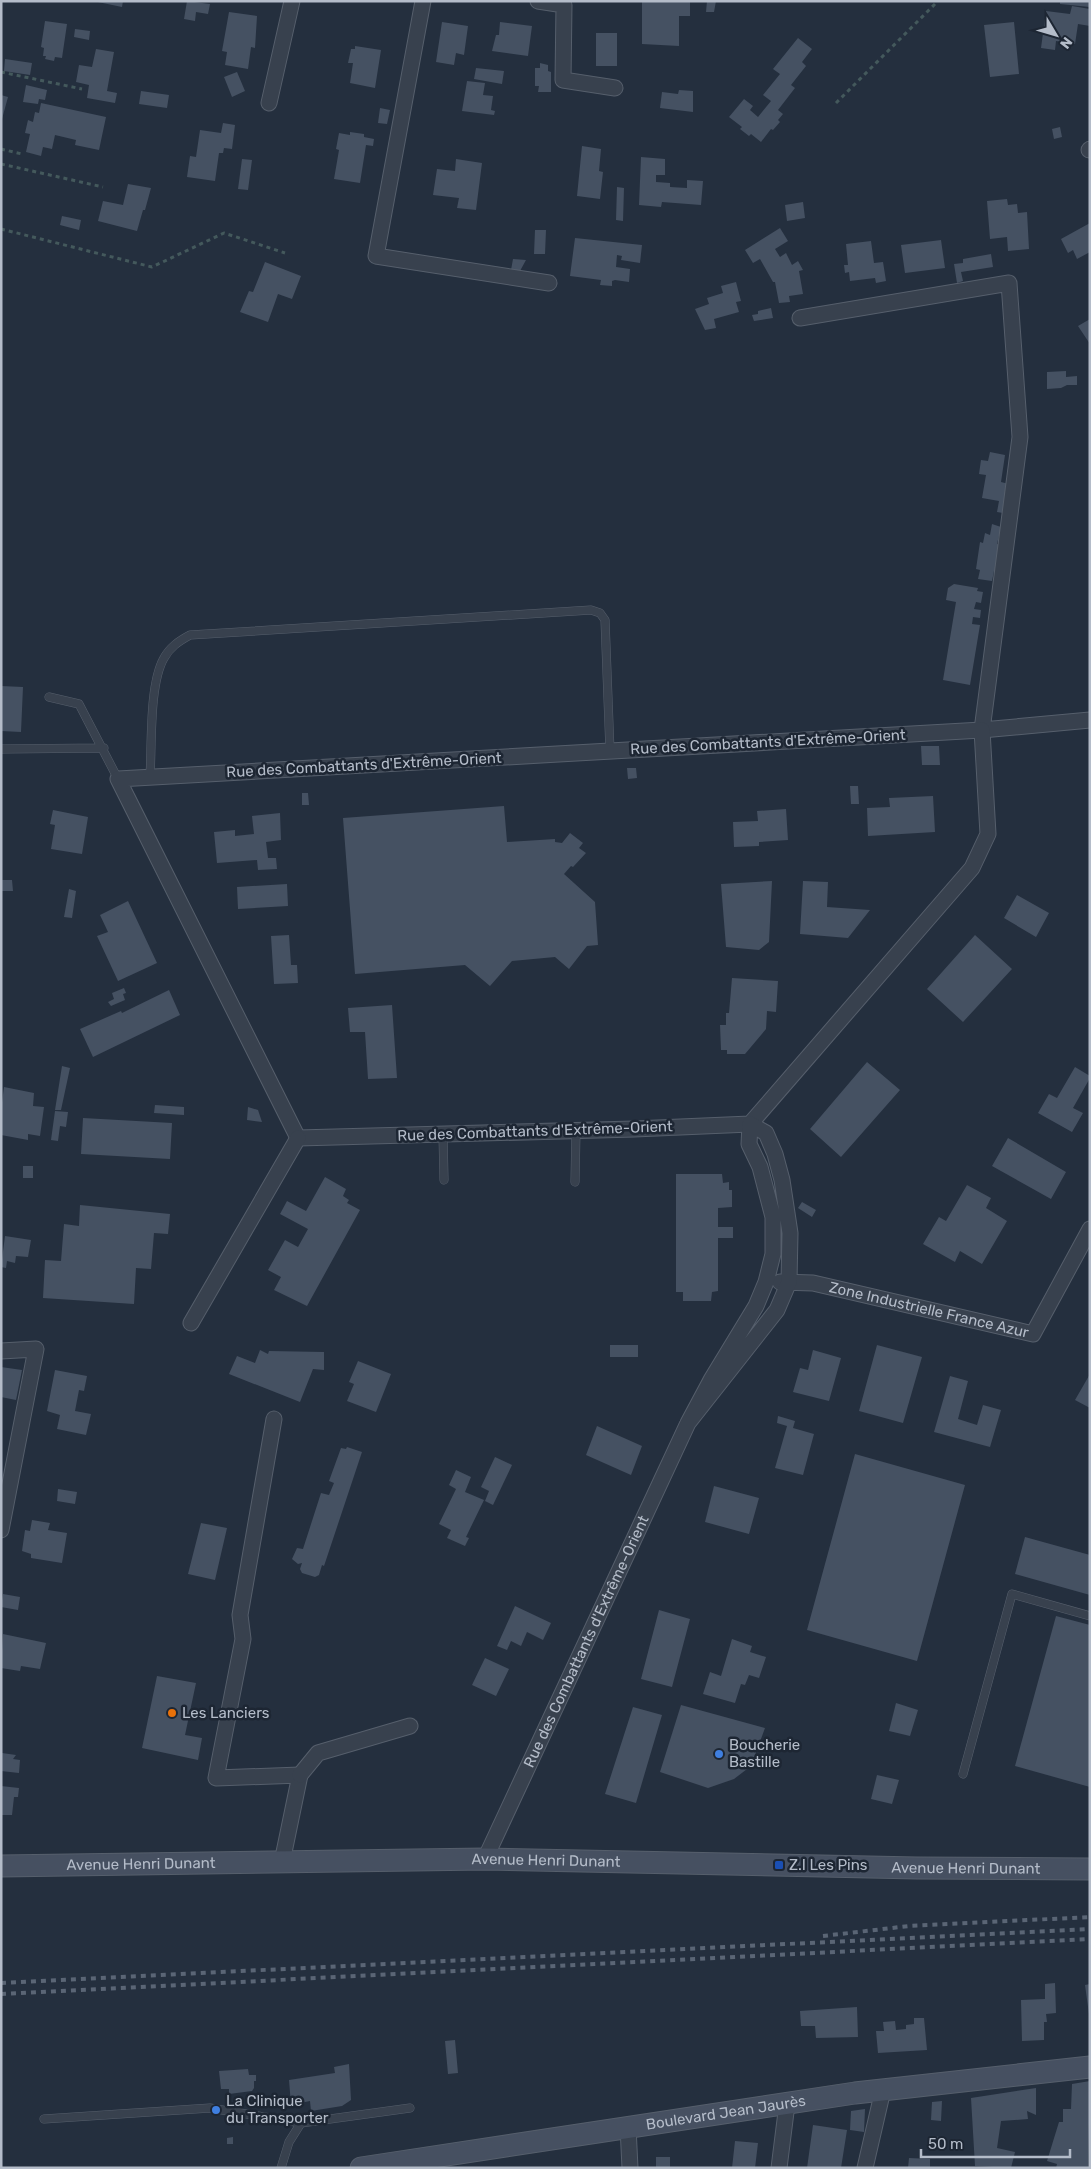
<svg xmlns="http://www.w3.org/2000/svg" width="1091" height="2169" font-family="Rubik,sans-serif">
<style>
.building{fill:#455162}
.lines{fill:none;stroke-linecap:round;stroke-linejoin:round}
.lane-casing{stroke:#565f6c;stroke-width:9}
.street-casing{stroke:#565f6c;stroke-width:17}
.secondary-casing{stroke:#565f6c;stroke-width:23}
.path{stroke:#44595c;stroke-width:3;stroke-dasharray:4 4;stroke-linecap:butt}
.lane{stroke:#38414e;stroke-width:8}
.street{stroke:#38414e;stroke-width:15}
.secondary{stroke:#465061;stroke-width:21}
.rail{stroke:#5a6575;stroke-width:4;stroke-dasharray:5 5;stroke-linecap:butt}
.food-dot{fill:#e8710a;stroke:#1d2633;stroke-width:2}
.shop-dot{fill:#3f7fe0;stroke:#1d2633;stroke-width:2}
.transit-dot{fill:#1a4fb4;stroke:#1d2633;stroke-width:2}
.labels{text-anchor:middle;stroke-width:5;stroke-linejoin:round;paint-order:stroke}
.street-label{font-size:15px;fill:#b4bcc9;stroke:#1d2633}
.poi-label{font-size:15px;fill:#b4bcc9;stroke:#1d2633;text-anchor:start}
</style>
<rect width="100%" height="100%" fill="#242f3e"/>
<path class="building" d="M93 1H123L122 7Z
M187 1 210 4 208 14 196 12 195 21 184 19Z
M642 1H690V16H679V46L642 44Z
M707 1H716L714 12H706Z
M1060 1H1090V7L1060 4Z
M1072 6 1090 9V26L1078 24 1075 44 1056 41 1055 50 1041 48 1046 11 1070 14Z
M229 12 257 16 255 48 251 47 248 69 225 65 227 52 222 51Z
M45 21 67 24 62 58 55 57 54 61 45 59 46 56H43L44 48 41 47Z
M442 22 468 26 464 55 456 53 454 65 436 62Z
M500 22 532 26 528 56 492 51 496 35H499Z
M1014 22 1019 74 990 77 984 25Z
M75 29 90 31 89 40 74 37Z
M596 33H617V66H596Z
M798 38 812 49 802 62 806 66 791 85 795 88 778 110 783 114 778 120 780 122 773 130 771 129 761 142 751 134 749 136 740 129 742 127 729 117 744 99 753 106 750 110 758 117 771 101 763 95 780 74 773 69Z
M355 46 381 50 375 88 350 83 353 63H348L351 49H355Z
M96 49 114 52 107 91 117 93 115 103 87 98 89 85 76 82 79 65 92 67Z
M5 59 32 63 30 75 4 71Z
M540 63 548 65V71L551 72V92H538L539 86H535V68H540Z
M476 68 504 71 502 84 474 79Z
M237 72 245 91 232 97 224 77Z
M467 81 485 83 483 95 493 96 491 110 495 111 494 115 462 111Z
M26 85 47 90 45 100 39 99 38 104 23 102Z
M679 90 693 91V112L660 108 662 92 678 94Z
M141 91 169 95 167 108 139 104Z
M1 95 8 97 2 119 1 118Z
M41 103 106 117 99 150 75 145 76 140 55 135 52 149 43 147 41 156 26 152 30 134 25 133 28 120 33 122 35 112 39 113Z
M380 108 390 110 387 124 378 123Z
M223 123 235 125 232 149 224 148 223 153H219L215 181 187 177 190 156 196 157 200 130 221 133Z
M1060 127 1062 137 1054 139 1052 129Z
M350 132 364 134V137L374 139 373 146 366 145 360 183 334 179 339 150 336 149 339 133 350 135Z
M582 146 601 149 599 171 603 172 600 199 577 196Z
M641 157 665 159V175H656V182L670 183V187L687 188V180L703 181 701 205 662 202 661 207 639 205Z
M242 159 252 160 248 190 238 189Z
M456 159 482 163 476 210 457 208 459 198 433 195 437 169 455 171Z
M128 184 151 188 145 210H143L137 231 98 221 103 201 123 205Z
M617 187 624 188 623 221 616 220Z
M1007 199 1008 205 1017 204 1018 213 1027 212 1029 249 1008 251 1007 237 990 239 987 201Z
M803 202 805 218 787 221 785 205Z
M62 216 81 220 79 230 60 225Z
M1090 223V252L1077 259 1073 250 1068 253 1061 239Z
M780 228 788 241 775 249 780 257 786 253 792 265 798 261 803 270 799 271 803 294 789 296 790 302 779 303 775 282H773L760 259 753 263 745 250Z
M535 230H546L545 254H534Z
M575 238 642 245 640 263 621 260 622 256 617 255 616 267 630 269 629 282 615 280 612 281V286L600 285 601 280 570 276Z
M941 240 945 268 905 273 901 245Z
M871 241 874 263 883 262 886 281 876 283 875 278 850 281 849 272 845 273 844 265H848L846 244Z
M991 254 993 267 961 272 963 281 957 283 954 264 963 263V259Z
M513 259 526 260 520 271 511 270Z
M265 262 301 276 292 299 278 294 268 322 240 312 249 291 253 292Z
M736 282 741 301 736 302 739 312 714 319 716 328 705 330 695 309 709 304 707 298 723 293 721 286Z
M771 308 773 318 754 321 752 315 758 314V311Z
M1090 319V344L1078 326Z
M1066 371V377L1077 376V385H1067L1061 388 1047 389V372Z
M990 452 1005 455 1001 482 1009 484 1003 513 997 512 999 501 982 498 986 475 979 474 981 460 988 461Z
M992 524 1001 527 997 544 1003 545 998 572 994 571 992 581 978 579 980 570 976 569 980 542 983 543 985 533 990 535Z
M954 584 978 588 977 591 983 592 981 603 976 602 974 609 981 610 980 618 973 617 972 624 980 625 970 685 943 680 956 602 946 600 948 588Z
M1 686 23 687 21 732 1 731Z
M921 746H939L940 765H922Z
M627 768H636L637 778 628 779Z
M850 786H858L859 804H851Z
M302 793H308L309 805H302Z
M933 796 935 832 868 836 867 808 890 807 889 798Z
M504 806 507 842 555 839V842L562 843 570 833 583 843 579 848 586 853 573 867 571 866 564 874 595 902 598 945 587 946 569 969 555 957 512 961 490 986 465 965 355 974 343 818Z
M786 809 788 840 759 842V846L734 847 733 822 758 821 757 811Z
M53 810 88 817 82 854 51 849 55 825 50 824Z
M280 813 281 840 266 842 268 858H276L277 869 258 870 257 860 217 863 214 832 235 830V836L254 834 252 816Z
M1 880H12L13 891H1Z
M772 881 769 942 759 950 726 947 721 884Z
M803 881 828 882 827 907 870 910 848 938 800 934Z
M287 884 288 906 238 909 237 887Z
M69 889 76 891 72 918 64 917Z
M1017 895 1049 913 1036 937 1004 918Z
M128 901 157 963 118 981 97 936 108 932 100 915Z
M289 935 291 965H297L298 983 274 984 271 936Z
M975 935 1012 969 963 1022 927 989Z
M732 978 778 981 776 1012 767 1011 766 1029 745 1054H727V1050H721L720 1025H726V1013H729Z
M124 988 126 993 123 994 125 1000 111 1006 108 1002 114 999 112 993Z
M169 990 180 1015 93 1057 80 1029 121 1011 122 1013Z
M392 1005 397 1078 368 1079 365 1032H350L348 1008Z
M867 1062 900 1090 841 1157 810 1129Z
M62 1066 70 1068 61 1110H55Z
M1075 1067 1090 1076V1078L1073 1108 1083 1113 1072 1132 1038 1113 1049 1094 1057 1098Z
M4 1087 34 1093 33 1106 44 1107 40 1136 28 1134V1140L1 1135V1110Z
M155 1105 184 1107V1115L154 1113Z
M248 1107 258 1110 262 1122 247 1120Z
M55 1111 68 1112 66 1127 60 1126 58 1141 51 1140Z
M83 1118 172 1123 170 1159 81 1154Z
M1008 1138 1066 1172 1051 1199 992 1166Z
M23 1166H33V1178H23Z
M676 1174H722L723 1183 729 1182V1190H732V1207L718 1208V1227H733V1238H718V1291L712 1292 711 1301H683V1292H676Z
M325 1177 346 1189 343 1196 349 1200 347 1203 360 1210 307 1306 274 1290 281 1277 268 1270 285 1240 298 1247 308 1229 280 1214 287 1201 306 1211Z
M967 1185 991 1198 986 1208 1007 1221 982 1264 960 1251 955 1262 923 1244 939 1217 946 1221Z
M802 1202 816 1210 812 1217 798 1208Z
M80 1205 170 1214 168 1234 154 1233 151 1269 136 1268 134 1304 43 1298 45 1260 61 1261 64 1224 79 1226Z
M5 1236 31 1240 28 1257 16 1256 15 1263 7 1261 6 1268 1 1267Z
M610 1345H638V1357H610Z
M877 1345 922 1357 903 1423 859 1411Z
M260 1350 268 1354 269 1351 324 1352V1370L313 1369 300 1402 229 1374 237 1356 255 1363Z
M813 1350 841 1358 829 1401 793 1392 800 1368 808 1370Z
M358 1361 391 1374 376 1412 347 1401 354 1384 349 1382Z
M1 1367 22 1370 16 1400 1 1397Z
M55 1370 87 1376 84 1391 79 1390 75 1411 91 1414 86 1435 57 1429 60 1415 47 1411Z
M1090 1374V1408L1075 1400Z
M950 1376 968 1381 958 1419 977 1425 983 1405 1001 1410 990 1447 934 1432Z
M778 1416 795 1421 793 1428 814 1434 803 1475 775 1468 787 1426 777 1423Z
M597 1426 642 1446 631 1475 586 1455Z
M347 1447 362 1452 324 1566 322 1565 319 1575 315 1577 302 1573 300 1569 302 1563 298 1564 292 1559 297 1548 303 1549 321 1493 329 1495 334 1483 329 1481 341 1448 346 1449Z
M855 1454 965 1485 917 1661 807 1630Z
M495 1457 512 1465 493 1505 485 1501 489 1491 481 1487Z
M456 1470 471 1477 465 1492 484 1500 466 1537 469 1538 465 1546 447 1538 451 1530 439 1524 456 1489 449 1485Z
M714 1486 759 1498 749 1534 705 1522Z
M58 1489 77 1492 75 1504 57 1501Z
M32 1520 50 1523 48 1530 67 1533 62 1563 31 1558V1554L22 1551 25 1530 30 1531Z
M201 1523 227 1528 215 1580 188 1574Z
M1025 1537 1090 1555V1595L1015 1574Z
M3 1594 20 1597 18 1610 1 1607Z
M515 1606 551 1623 543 1640 527 1632 521 1646 511 1641 507 1650 497 1646Z
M659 1610 690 1619 672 1687 641 1679Z
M1056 1616 1090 1625V1787L1015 1766Z
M3 1634 46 1643 40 1669 21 1666 20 1671 1 1668Z
M732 1639 752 1646 750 1652 766 1657 759 1678 749 1675 745 1685 741 1684 735 1703 703 1694 710 1672 721 1676Z
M485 1658 509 1669 496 1696 472 1685Z
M157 1676 196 1683 185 1735 202 1738 198 1760 142 1748Z
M896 1703 918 1710 910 1736 889 1731Z
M681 1705 765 1728 751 1766 734 1779 708 1788 660 1772Z
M633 1707 662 1715 636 1803 605 1794Z
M2 1753 16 1755 13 1759 20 1760 19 1773 1 1771Z
M877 1775 899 1780 892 1804 871 1799Z
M1 1786 19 1788 18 1797H14L12 1815H1Z
M1055 1983 1056 2013 1046 2014 1047 2022H1044V2040L1022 2041 1021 2000 1045 1999V1984Z
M1090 1984V2013L1089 2014 1085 1985Z
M857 2007 858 2037 816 2038 815 2026H801L800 2011Z
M914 2018H924L927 2050 878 2053 876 2031H884L883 2022 895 2021 896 2030 906 2029V2025L914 2024Z
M455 2040 458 2073 448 2074 445 2041Z
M349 2064 351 2100 342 2106 311 2111 310 2101 291 2105 289 2080 335 2073 334 2067Z
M248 2069 249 2075H256V2081H254V2088L252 2091 229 2094V2089H221L219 2071Z
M1090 2081 1088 2168H1056L1057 2164 1047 2161 1059 2122H1063V2109H1071L1072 2084Z
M1036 2088V2115L1027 2111 1028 2119 1001 2121 997 2148 1015 2152 1011 2168 975 2166 971 2098Z
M942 2101 941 2121 931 2120 932 2102Z
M865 2109 864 2132 850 2130 851 2111Z
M813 2125 847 2130 841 2168H807Z
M930 2136 940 2137V2142H930Z
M233 2137V2144H227V2138Z
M735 2141 758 2143 755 2168H732Z
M656 2157H670V2168H656Z
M909 2158 930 2159V2168H908Z"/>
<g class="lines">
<g class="lane-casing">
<path id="lane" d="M49 697 79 704 118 779
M1 749 104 748
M150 777C152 745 149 684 164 658 170 647 179 641 190 635L591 610 600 613 605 620 610 751
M443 1134 444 1180
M575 1182 576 1130
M963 1774 1012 1594 1090 1616
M44 2119 210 2108 301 2123
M281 2168 289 2142 301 2123 410 2108"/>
</g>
<g class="street-casing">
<g id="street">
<path d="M423 1 376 256 549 283"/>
<path d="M538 1 564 5 563 80 615 88"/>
<path d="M269 103 292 1"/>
<path d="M1089 150 1090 149"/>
<path d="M800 318 1009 283 1020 437 982 730 1090 720"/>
<path d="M982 730 988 834 972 868 750 1124 634 1129 298 1138 118 779Z"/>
<path id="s1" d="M780 1282 813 1283 1033 1334 1090 1229"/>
<path d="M191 1323 298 1138"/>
<path d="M1 1351 36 1349 1 1530"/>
<path d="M274 1419 240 1615 243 1639 216 1778 300 1775 282 1862"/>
<path d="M300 1775 318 1753 410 1726"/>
<path id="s2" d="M485 1859 688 1423 711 1380 756 1306 766 1282 773 1254V1217L760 1167 749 1144 750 1124 766 1133 775 1154 782 1180 790 1233 789 1282 777 1310 688 1423"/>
<path d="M628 2127 630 2168"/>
<path d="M779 2168 787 2104"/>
<path d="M865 2168 883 2090"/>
</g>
</g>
<g class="secondary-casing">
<g id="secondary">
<path id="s3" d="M1 1866 485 1859 917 1868 1090 1869"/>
<path id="s4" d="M361 2168 855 2093 1090 2067"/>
</g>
</g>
<path class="path" d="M1 72 82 89
M836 103 938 1
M1 149 22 154
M1 164 103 187
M1 229 152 267 224 233 285 253"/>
<use href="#lane" class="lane"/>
<use href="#street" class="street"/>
<use href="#secondary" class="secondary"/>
<path class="rail" d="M823 1936 909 1926 1090 1917
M1 1983 1090 1929
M1 1994 1090 1939"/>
</g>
<circle class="food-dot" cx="172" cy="1713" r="5"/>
<g class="shop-dot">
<circle cx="719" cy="1754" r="5"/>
<circle cx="216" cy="2110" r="5"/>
</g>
<rect class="transit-dot" x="774" y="1860" width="10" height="10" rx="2.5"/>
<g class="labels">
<g class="street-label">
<text transform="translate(768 742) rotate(-3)" y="5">Rue des Combattants d'Extrême-Orient</text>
<text transform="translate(364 765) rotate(-3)" y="5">Rue des Combattants d'Extrême-Orient</text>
<text transform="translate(535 1131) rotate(-2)" y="5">Rue des Combattants d'Extrême-Orient</text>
<text dy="5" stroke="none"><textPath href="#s1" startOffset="152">Zone Industrielle France Azur</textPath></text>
<text dy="5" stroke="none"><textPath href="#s2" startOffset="240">Rue des Combattants d'Extrême-Orient</textPath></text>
<text dy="5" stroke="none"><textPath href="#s3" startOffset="545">Avenue Henri Dunant</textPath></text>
<text dy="5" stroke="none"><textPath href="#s3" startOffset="140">Avenue Henri Dunant</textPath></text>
<text dy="5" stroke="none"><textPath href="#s3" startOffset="965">Avenue Henri Dunant</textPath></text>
<text dy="5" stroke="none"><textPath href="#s4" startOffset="369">Boulevard Jean Jaurès</textPath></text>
</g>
<g class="poi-label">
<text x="182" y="1718">Les Lanciers</text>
<text x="729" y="1750">Boucherie<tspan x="729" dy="17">Bastille</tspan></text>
<text x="789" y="1870">Z.I Les Pins</text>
<text x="226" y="2106">La Clinique<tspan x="226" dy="17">du Transporter</tspan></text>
</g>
</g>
<rect width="1091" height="2169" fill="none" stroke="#b4bcc9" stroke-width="5"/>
<g transform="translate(1056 35) rotate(128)" stroke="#1d2633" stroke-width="4" paint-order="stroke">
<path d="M0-4L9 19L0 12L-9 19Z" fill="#b4bcc9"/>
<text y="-8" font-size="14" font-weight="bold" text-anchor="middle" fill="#b4bcc9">N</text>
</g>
<path d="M921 2149v8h149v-8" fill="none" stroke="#b4bcc9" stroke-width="2.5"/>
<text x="928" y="2149" font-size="15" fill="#b4bcc9" stroke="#1d2633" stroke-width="4" paint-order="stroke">50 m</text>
</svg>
